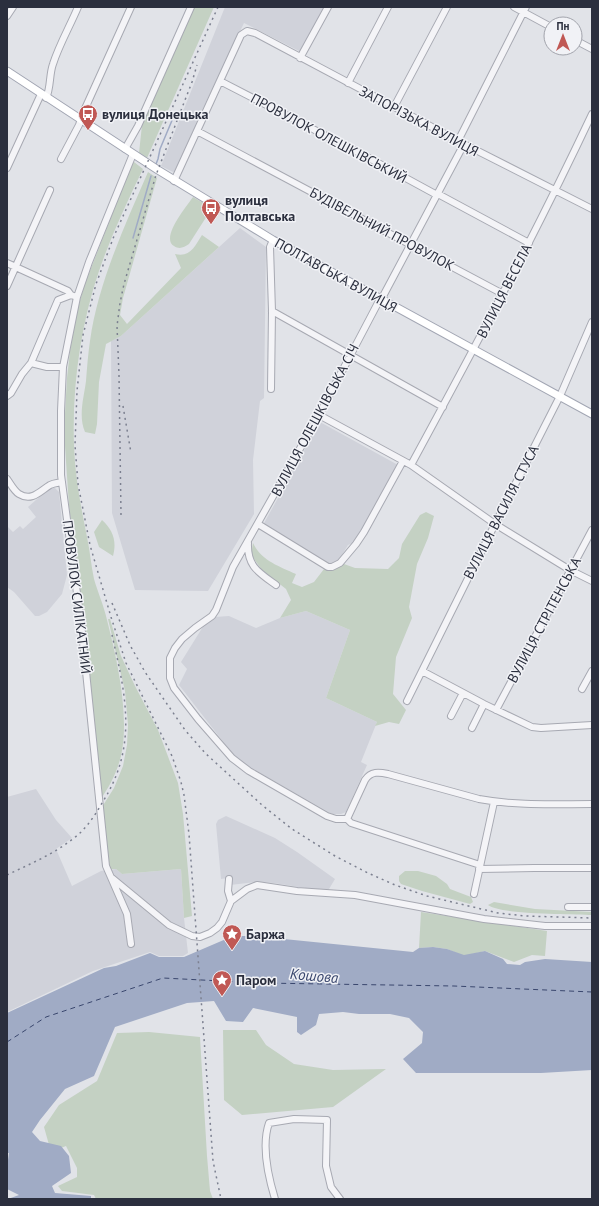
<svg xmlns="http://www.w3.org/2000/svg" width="599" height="1206" font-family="'PT Sans',sans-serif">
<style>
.built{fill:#d0d2da}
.green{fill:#c4d1c3}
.water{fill:#a0abc5}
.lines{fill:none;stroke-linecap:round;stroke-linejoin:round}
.stream{stroke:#a0abc5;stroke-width:1.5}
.ferry{stroke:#3a476e;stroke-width:1;stroke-dasharray:5 4;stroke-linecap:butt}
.minor-casing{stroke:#a7a9b2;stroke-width:8}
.major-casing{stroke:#a2a6b3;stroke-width:9}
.minor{stroke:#f4f4f7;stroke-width:6}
.major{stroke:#fff;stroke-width:7}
.rail{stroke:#7c8090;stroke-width:1.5;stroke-dasharray:2 4;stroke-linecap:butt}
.labels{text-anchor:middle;stroke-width:3;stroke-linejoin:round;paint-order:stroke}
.poi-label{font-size:14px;font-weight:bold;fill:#2b2f3e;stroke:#f1f2f6;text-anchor:start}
.street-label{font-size:14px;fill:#2b2f3e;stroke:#f1f2f6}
.water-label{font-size:15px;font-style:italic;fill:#3a476e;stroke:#f1f2f6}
</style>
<rect width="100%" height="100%" fill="#e1e3e8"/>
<path class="built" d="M225 7H324L301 52 244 23 203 108 176 171 173 172 161 166Z
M240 228 266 247 264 398 260 401 253 460 254 514 208 591 135 590 112 513 111 341 121 336Z
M320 422 398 465 363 532 353 543 348 545 337 563 326 564 263 525Z
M54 487 59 492 67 575 62 594 47 612 39 616H35L14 592 7 587V526L13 532 20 526 23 529 36 517 28 507 45 492Z
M306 611 350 630 326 698 377 722 361 762 367 765 346 812 341 814H332L251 768 235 757 179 685 187 669 181 662 204 625 215 617 229 616 256 628 280 618Z
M36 789 56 820 72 838 56 849 72 886 101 871 116 869 122 874 181 869 184 918 188 953 183 956H159L150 952 93 971 7 1012V797Z
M226 816 275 838 297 852 335 879 329 889 324 891 274 883 256 882 230 885 228 878 221 879 216 824 218 820Z"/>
<path class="green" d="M194 7H214L147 158 139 153 142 125Z
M134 162 143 169C127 202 111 236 99 271 80 327 72 388 74 446 75 477 81 507 87 537 90 551 91 565 94 579 98 593 104 606 107 620 117 659 130 716 121 756 117 772 110 786 100 800L84 623 69 506 64 431 67 378 70 351 78 308 84 286 132 164Z
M148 172 157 178 123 298 120 315 127 324 181 268 175 254C190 258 195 246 202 235L219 247 121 336 106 344 99 382 97 424 95 434 85 432C78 416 84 397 86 381 87 368 88 354 90 341 98 283 125 225 148 172Z
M193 197 212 208 189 244C184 247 180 250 174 246 160 238 187 206 193 197Z
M426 512 434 516 428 538 417 564 409 607 412 618 396 657 393 694 406 710 399 724 389 722 375 726 377 722 326 698 350 630 306 611 280 618 291 600 286 589 262 570 251 555 253 543C262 561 279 566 296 574L292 583 302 587 314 582 324 569C332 570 337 568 344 564L355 568 388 569 399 558 402 544 420 515Z
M102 520C113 530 117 541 113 556L99 547 94 532Z
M108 619H110L121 656 135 686 158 730 178 783 183 814 192 916 184 918 181 869 122 874 116 869H110L102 807 114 788 123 766 127 745 128 725 125 691Z
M405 871H418L436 876 447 884 450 889 471 897 473 902 470 904 422 891 401 884 399 881V876Z
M494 902 535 909 592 912V915C572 914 502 915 488 905Z
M421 912 547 931 545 956 532 955 514 962 485 951 464 956 447 949 433 947 419 948Z
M223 1030H256L266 1045 294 1064 333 1070 386 1069 333 1107 242 1115 224 1100Z
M149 1032 200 1037 207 1156 210 1191 213 1199H96L94 1195 62 1191 58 1186 77 1177V1168L66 1146 51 1152 44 1127 59 1105 97 1081 117 1033Z"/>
<path class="water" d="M233 936H254L413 952 419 948 433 947 447 949 464 955 485 951 503 959 507 964 520 965 525 962 545 959 592 962V1070L541 1073H416L403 1059 422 1043 423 1032 409 1018 390 1014H359L343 1012 319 1014 316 1025 301 1035 297 1032V1017L253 1008 243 1022 226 1021 214 1001 187 1003 115 1027 94 1076 65 1089 40 1120 32 1132 40 1141 61 1146 69 1156 71 1173 52 1186 55 1193 91 1196V1199H8L19 1195 7 1189V1167L9 1153H7V1013L104 968 116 966 150 953 159 957H184Z"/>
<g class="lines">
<path class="stream" d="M156 164 158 159 160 149 173 118
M133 238 151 176"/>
<path class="ferry" d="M7 1042 46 1017 163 978 260 983 454 986 592 992"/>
<g class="minor-casing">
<path id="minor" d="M514 7 551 27
M7 16 13 7
M575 40 592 49
M300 58 328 7
M220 81 369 158 437 195
M348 83 388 7
M46 98C51 88 49 75 53 64 59 45 70 26 78 7
M394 107 447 7
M197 131 503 294
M458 141 526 7
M125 149 138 126 191 7
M61 159 79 125 83 113 131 7
M7 168 41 94
M174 181 241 35 247 31 255 33 464 144 592 209
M438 194 529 243
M7 263 68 291 71 295 74 296
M7 286 50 190
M381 300 464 144
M272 311 443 407
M31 363 47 367H63
M271 389 272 311 270 247 273 240
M7 396 11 393 22 374 31 363 58 300 71 295
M319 415 411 465 495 524 570 570 592 581
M411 465C474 349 536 233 592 114
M7 479C10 483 14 491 19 494 32 502 40 491 50 485 54 483 58 483 62 482
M258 524 328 567H332L340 563 356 544 364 532 403 461
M248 543C247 566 258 572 276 585
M422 671 484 704 532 727 541 728 592 725
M582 689 592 671
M407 701 495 524 560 396 592 322
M496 710 592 530
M451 716 463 693
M472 728 484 704
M347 819H336L327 816 249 771 232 758 198 719 174 688 170 678V658L175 648 182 639 195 628 212 616 216 610 233 567 319 415 380 299
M347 819 365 780C371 771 379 772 388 774L479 799C517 806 554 804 592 804
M347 819 351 823 480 865
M479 869 534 868H592
M112 878 169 925 192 936 200 937 210 933 217 928 222 922 231 901 247 889 257 885 297 891 355 895 484 919 545 926H592
M229 879 228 891 231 901
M474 894 494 802
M568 907H592
M131 944 127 914 106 866 81 623 61 475V411L63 367 77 297 89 262 133 154
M275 1199C268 1176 261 1146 269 1123L294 1119 327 1120 326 1166 331 1187 340 1199"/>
</g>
<g class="major-casing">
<path id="major" d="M7 71 158 170 273 240 592 414"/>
</g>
<use href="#minor" class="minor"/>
<use href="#major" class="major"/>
<path class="rail" d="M218 7 114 236 96 284 83 335 77 391 75 445 78 484 90 545 111 617 126 663 172 756 181 782 184 795 189 834 213 1161 221 1199
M123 406 131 453
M121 515 119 375 117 326 120 303 124 284 156 175 192 82 197 65
M112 603 130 645 145 672 185 730 205 753 262 805 292 829 335 856 368 873 395 885 427 896 498 913 525 916 592 918
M7 875C30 864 54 854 74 838 86 829 94 817 102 803 138 747 126 696 112 635"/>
</g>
<defs>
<g id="bus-pin" transform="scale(1)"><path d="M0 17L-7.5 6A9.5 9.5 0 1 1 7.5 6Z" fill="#c05854" stroke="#f1f2f6"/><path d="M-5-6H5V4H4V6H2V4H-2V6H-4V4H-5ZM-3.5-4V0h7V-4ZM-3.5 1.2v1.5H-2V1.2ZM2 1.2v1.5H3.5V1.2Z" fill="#fff"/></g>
<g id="sight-pin" transform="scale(1)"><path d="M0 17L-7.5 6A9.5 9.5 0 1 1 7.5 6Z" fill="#c05854" stroke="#f1f2f6"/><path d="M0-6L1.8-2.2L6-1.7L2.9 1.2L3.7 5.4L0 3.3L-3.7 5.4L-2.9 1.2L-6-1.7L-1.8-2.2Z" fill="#fff"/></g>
</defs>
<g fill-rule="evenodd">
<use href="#bus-pin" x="88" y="114"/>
<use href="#bus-pin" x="211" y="208"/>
<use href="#sight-pin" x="232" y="934"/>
<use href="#sight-pin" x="222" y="980"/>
</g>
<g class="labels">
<g class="poi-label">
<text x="102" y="119">вулиця Донецька</text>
<text x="225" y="205">вулиця<tspan x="225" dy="16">Полтавська</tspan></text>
<text x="246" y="939">Баржа</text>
<text x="236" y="985">Паром</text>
</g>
<g class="street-label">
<text transform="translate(419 121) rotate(28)" y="5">ЗАПОРІЗЬКА ВУЛИЦЯ</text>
<text transform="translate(329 138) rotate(28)" y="5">ПРОВУЛОК ОЛЕШКІВСЬКИЙ</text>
<text transform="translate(382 229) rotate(28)" y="5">БУДІВЕЛЬНИЙ ПРОВУЛОК</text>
<text transform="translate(336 275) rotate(29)" y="5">ПОЛТАВСЬКА ВУЛИЦЯ</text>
<text transform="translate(504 291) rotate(-63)" y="5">ВУЛИЦЯ ВЕСЕЛА</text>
<text transform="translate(315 420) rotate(-62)" y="5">ВУЛИЦЯ ОЛЕШКІВСЬКА СІЧ</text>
<text transform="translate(501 512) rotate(-63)" y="5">ВУЛИЦЯ ВАСИЛЯ СТУСА</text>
<text transform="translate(77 597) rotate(83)" y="5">ПРОВУЛОК СИЛІКАТНИЙ</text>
<text transform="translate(544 620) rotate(-62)" y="5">ВУЛИЦЯ СТРІТЕНСЬКА</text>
</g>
<g class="water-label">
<text transform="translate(314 976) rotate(5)" y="5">Кошова</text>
</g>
</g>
<rect width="599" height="1206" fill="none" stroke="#2b2f3e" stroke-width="16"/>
<g transform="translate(563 36)"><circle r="19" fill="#f1f2f6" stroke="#a2a4ac"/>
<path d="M0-3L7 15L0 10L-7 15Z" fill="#c05854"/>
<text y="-6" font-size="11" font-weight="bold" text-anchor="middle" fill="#2b2f3e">Пн</text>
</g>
</svg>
